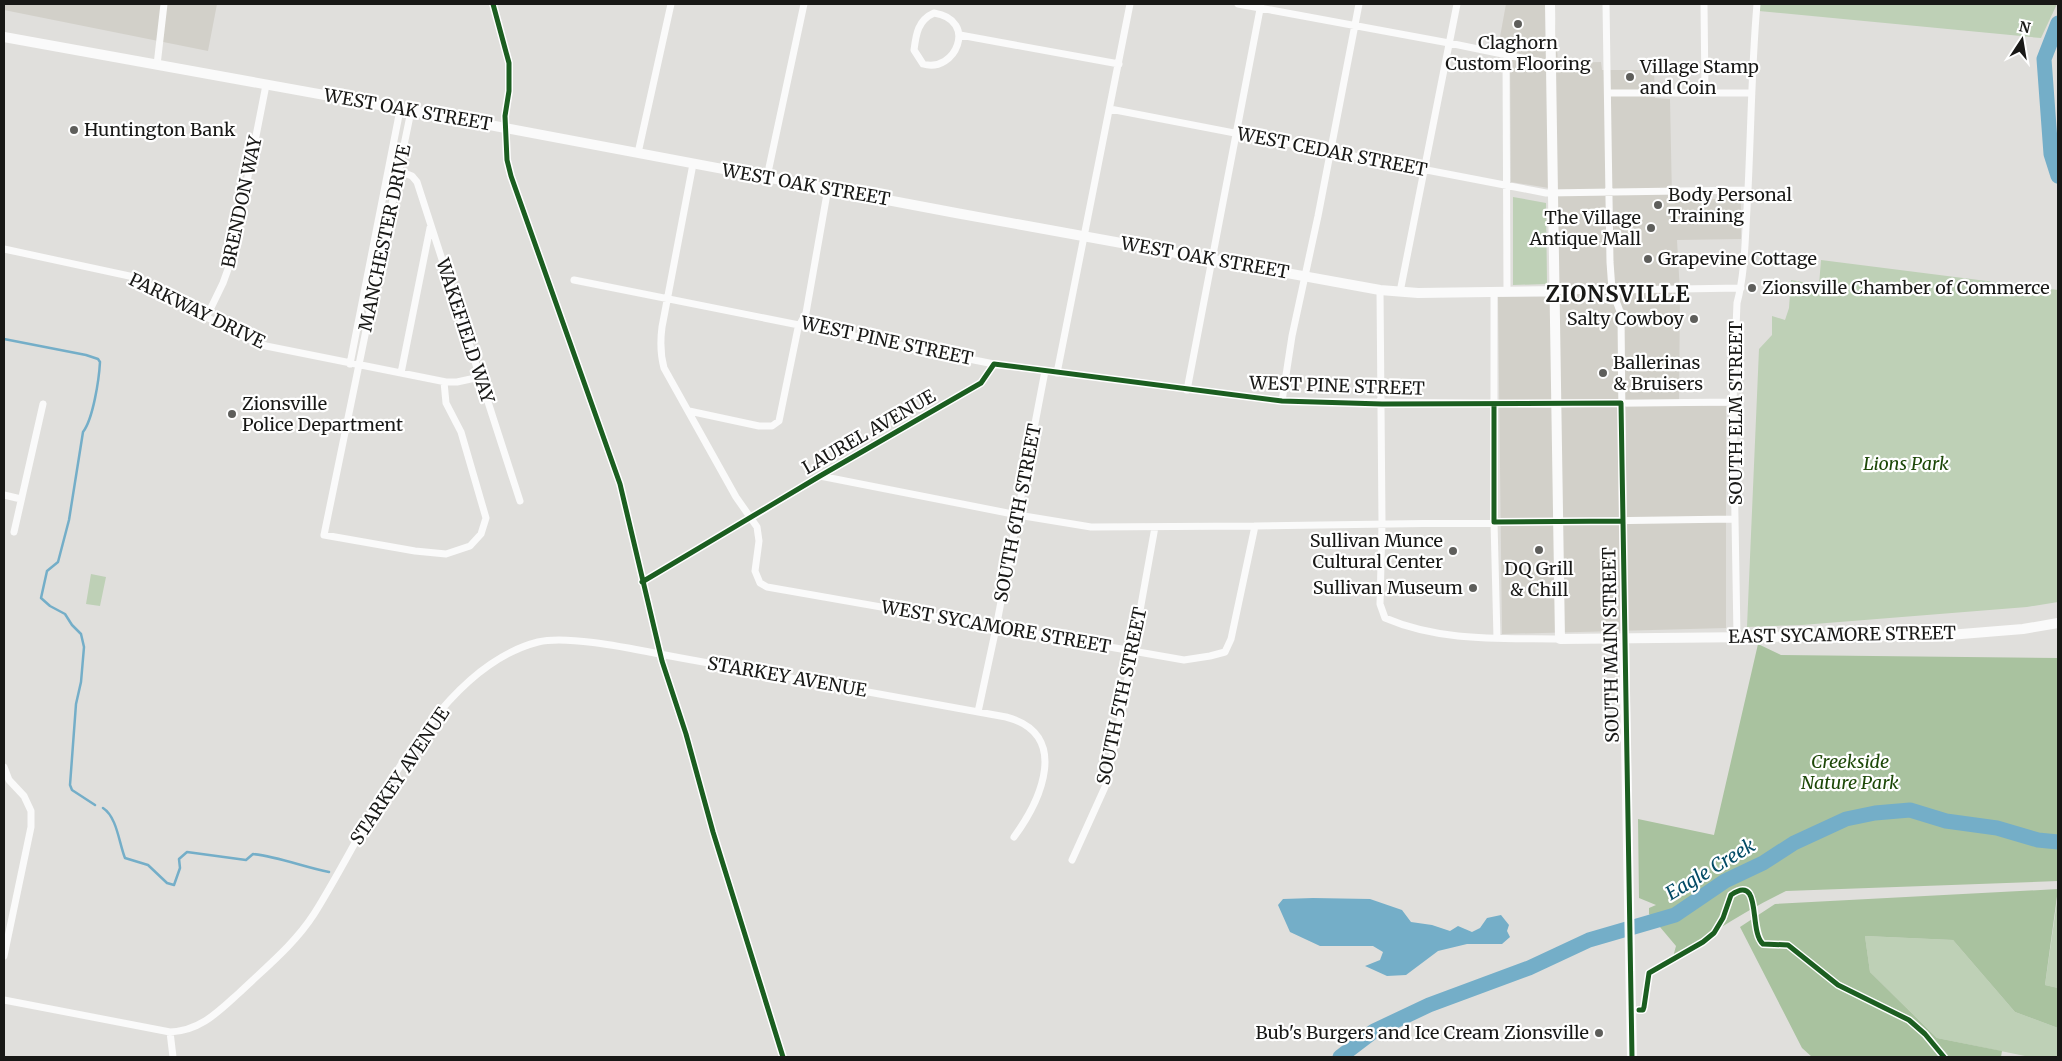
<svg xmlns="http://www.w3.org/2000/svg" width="2062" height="1061" font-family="Merriweather,serif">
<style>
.built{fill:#d2d0c9}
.green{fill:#bed0b6}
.forest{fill:#a9c29f}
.water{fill:#74aec8}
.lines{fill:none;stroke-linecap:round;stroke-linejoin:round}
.stream{stroke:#74aec8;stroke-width:2.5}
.river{stroke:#74aec8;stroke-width:15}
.street{stroke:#fafafa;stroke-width:7}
.secondary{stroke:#fafafa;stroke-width:10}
.cycleway-casing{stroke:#fff;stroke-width:8}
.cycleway{stroke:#1b5e20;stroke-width:5}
.poi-dot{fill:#5e5e5b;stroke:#fff;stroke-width:2}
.labels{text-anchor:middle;stroke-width:4.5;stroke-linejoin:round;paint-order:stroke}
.poi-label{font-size:18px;fill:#181816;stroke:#fff;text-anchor:start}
.street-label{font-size:18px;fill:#181816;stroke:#fff}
.park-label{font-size:18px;font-style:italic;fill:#1d4808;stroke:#fff}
.water-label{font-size:19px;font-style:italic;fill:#034b66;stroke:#fff}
.district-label{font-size:22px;font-weight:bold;letter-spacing:1px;fill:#181816;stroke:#fff}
</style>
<rect width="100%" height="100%" fill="#e0dfdc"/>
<path class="built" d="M4 4H217L208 51 4 10Z
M1506 4H1554L1558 63 1601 62 1602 70H1654L1655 98 1670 99 1672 199H1741V239L1677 240 1680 292 1679 406H1726V628L1502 634 1498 297H1558L1555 189 1511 182 1510 51 1498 48Z"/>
<path class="green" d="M1760 4H2057L2041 38 1759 11Z
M1513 197 1546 203 1547 284 1513 285Z
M1821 260 2058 290V602L2027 607 1802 625 1747 627 1759 349 1772 335V316L1785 320 1789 308 1791 280 1819 285Z
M91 574 106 577 100 606 86 604Z
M2058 894V988L2045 985Z
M1865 936 1953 940 2015 1012 2058 1028V1057H2030L1937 1038 1870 972Z"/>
<path class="forest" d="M1758 644 1781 655 2058 658V881L1786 891C1761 903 1739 916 1715 931 1702 940 1688 952 1673 957L1676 946 1649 914V908L1656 905 1639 898 1638 819 1714 835Z
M2058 889 2045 985 2058 988V1028L2015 1012 1953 940 1865 936 1870 972 1937 1038 2002 1051 2001 1057H1812L1802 1048 1740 927 1775 904Z"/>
<path class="water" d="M1313 898 1370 899 1402 910 1411 922 1432 925 1450 931 1458 926 1472 932 1480 928 1487 918 1501 915 1509 925 1507 931 1510 937 1502 944H1467L1438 951 1406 975 1387 976 1365 966 1380 960 1383 952 1373 946H1320L1290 932 1278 905 1283 899Z"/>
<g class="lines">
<path class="stream" d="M4 339 86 355 98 359 100 362C99 380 93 419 83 432L69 520 58 562 47 571 41 598 50 606 65 614 72 625 81 634 84 647 81 682 76 704 70 785 72 790 95 805
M103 808C117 817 119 843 125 858L148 865 167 883 174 885 180 868 179 859 187 852 246 860 253 854C279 857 304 867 329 872"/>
<path class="river" d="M2058 23 2044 59 2051 154 2058 176
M1340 1057 1374 1031 1429 1005 1529 968 1589 940 1675 915 1725 881 1763 863 1794 843 1846 819 1875 813 1910 810 1946 821 1997 828 2038 840 2058 842"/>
<path class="street" d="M1238 4 1449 43 1551 64
M1606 4 1610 262 1612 290 1621 314 1624 638
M1704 4 1705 93
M934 13C979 20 955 74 923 64L914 50C916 34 918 20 934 13Z
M960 35 1119 64
M1506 55 1507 291
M157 65 164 4
M1608 93H1751
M1110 109 1546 193 1748 190
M411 111 324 535 415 551 446 554 470 546 481 534 486 518 461 432 446 403 444 382
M638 153 671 4
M693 164 662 327C660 342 660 353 664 368L736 497 757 527 759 541 755 571 760 583 767 587 807 594 1184 660 1210 656 1225 652 1231 639 1255 526
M399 171 412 176 417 182 520 501
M767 177 804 4
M4 249 134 277 241 336 266 346 446 382H457L480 377
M574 280 994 364 1282 401 1547 404 1733 402
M1380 290 1382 523 1380 604 1385 618C1441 642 1501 638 1560 639
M1494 291V522L1497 638
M1556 291 1741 288
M1400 292 1457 4
M207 316 223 283 232 258 266 85
M350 364 400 110
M401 373 430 228
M1057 373 1130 4
M1187 390 1261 4
M1282 401 1292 336 1318 216 1359 4
M689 411 759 426H772L779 421 798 328 806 313 828 188
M820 476 1018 515 1091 527 1255 526 1735 519
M4 495 21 499
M751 518 820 476 981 383 994 364
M14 532 43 404
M1737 636 1733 402 1737 303C1745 273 1745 240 1747 209 1751 141 1751 72 1757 4
M978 712 996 628 1045 371
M4 767 9 780 24 796 31 811V827L4 956
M1072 860 1105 787 1122 711 1155 527
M4 1000 170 1032C200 1031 218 1012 239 993 265 968 294 945 314 914 368 829 432 669 538 642 571 634 646 652 681 658 790 678 898 698 1006 717 1071 734 1041 800 1014 837
M170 1032 173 1057"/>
<path class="secondary" d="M1550 4 1560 639 1949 635 2023 629 2058 623
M4 37 479 123 956 213 1380 290 1418 293 1556 291
M1624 638 1632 1057"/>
<g class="cycleway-casing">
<path id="cycleway" d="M493 4 509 63V91L505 116 507 160 511 176 620 484 662 661 686 734 713 832 783 1057
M1494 404V522L1623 521
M642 582 820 476 981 383 994 364 1282 401 1382 404 1621 403 1632 1057
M1639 1010H1643L1644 1007 1649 973 1703 942 1714 933 1723 918 1731 895C1763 873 1748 931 1763 944L1788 945 1838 985 1909 1020 1925 1034 1944 1057"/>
</g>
<use href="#cycleway" class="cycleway"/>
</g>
<g class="poi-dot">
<circle cx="1518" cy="24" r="5"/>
<circle cx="1630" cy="77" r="5"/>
<circle cx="74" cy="130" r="5"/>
<circle cx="1658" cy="205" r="5"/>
<circle cx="1651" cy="228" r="5"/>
<circle cx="1648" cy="259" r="5"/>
<circle cx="1752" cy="288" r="5"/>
<circle cx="1694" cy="319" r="5"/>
<circle cx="1603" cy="373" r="5"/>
<circle cx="232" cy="414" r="5"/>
<circle cx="1539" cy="550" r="5"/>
<circle cx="1453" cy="551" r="5"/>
<circle cx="1473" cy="588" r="5"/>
<circle cx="1599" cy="1033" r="5"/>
</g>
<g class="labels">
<g class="poi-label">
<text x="1518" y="49" text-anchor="middle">Claghorn<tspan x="1518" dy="21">Custom Flooring</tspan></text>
<text x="1640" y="73">Village Stamp<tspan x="1640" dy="21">and Coin</tspan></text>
<text x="84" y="136">Huntington Bank</text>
<text x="1668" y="201">Body Personal<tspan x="1668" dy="21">Training</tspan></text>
<text x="1641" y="224" text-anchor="end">The Village<tspan x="1641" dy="21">Antique Mall</tspan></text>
<text x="1658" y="265">Grapevine Cottage</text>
<text x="1762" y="294">Zionsville Chamber of Commerce</text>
<text x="1684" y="325" text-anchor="end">Salty Cowboy</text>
<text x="1613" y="369">Ballerinas<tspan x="1613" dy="21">&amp; Bruisers</tspan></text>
<text x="242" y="410">Zionsville<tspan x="242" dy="21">Police Department</tspan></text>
<text x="1443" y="547" text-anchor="end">Sullivan Munce<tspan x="1443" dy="21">Cultural Center</tspan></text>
<text x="1539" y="575" text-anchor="middle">DQ Grill<tspan x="1539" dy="21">&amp; Chill</tspan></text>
<text x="1463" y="594" text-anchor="end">Sullivan Museum</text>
<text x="1589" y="1039" text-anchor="end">Bub's Burgers and Ice Cream Zionsville</text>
</g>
<g class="street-label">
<text transform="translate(408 110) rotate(10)" y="6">WEST OAK STREET</text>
<text transform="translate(1332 152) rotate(11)" y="6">WEST CEDAR STREET</text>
<text transform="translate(806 185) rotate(10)" y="6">WEST OAK STREET</text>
<text transform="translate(242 202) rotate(-78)" y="6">BRENDON WAY</text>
<text transform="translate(385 238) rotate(-78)" y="6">MANCHESTER DRIVE</text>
<text transform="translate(1205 258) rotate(10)" y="6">WEST OAK STREET</text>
<text transform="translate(197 311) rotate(26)" y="6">PARKWAY DRIVE</text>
<text transform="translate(465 331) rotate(72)" y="6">WAKEFIELD WAY</text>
<text transform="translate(887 341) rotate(12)" y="6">WEST PINE STREET</text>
<text transform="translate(1337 386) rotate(2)" y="6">WEST PINE STREET</text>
<text transform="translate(1736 413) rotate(-90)" y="6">SOUTH ELM STREET</text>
<text transform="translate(869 432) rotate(-30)" y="6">LAUREL AVENUE</text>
<text transform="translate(1018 513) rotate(-79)" y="6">SOUTH 6TH STREET</text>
<text transform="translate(996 627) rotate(10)" y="6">WEST SYCAMORE STREET</text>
<text transform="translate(1842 635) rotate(-1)" y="6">EAST SYCAMORE STREET</text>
<text transform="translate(1611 645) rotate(-91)" y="6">SOUTH MAIN STREET</text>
<text transform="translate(787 677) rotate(10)" y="6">STARKEY AVENUE</text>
<text transform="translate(1122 696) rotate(-78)" y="6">SOUTH 5TH STREET</text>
<text transform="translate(400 776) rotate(-56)" y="6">STARKEY AVENUE</text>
</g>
<g class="park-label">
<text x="1906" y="470">Lions Park</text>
<text x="1850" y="768">Creekside<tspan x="1850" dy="21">Nature Park</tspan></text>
</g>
<g class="water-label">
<text transform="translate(1710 869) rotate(-31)" y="7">Eagle Creek</text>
</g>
<g class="district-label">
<text x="1618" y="302">ZIONSVILLE</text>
</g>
</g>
<rect width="2062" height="1061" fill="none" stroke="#181816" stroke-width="10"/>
<g transform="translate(2022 40) rotate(12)" stroke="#ffffff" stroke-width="4" paint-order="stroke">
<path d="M0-4L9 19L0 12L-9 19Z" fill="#181816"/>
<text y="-8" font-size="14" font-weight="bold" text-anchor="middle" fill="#181816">N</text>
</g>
</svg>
